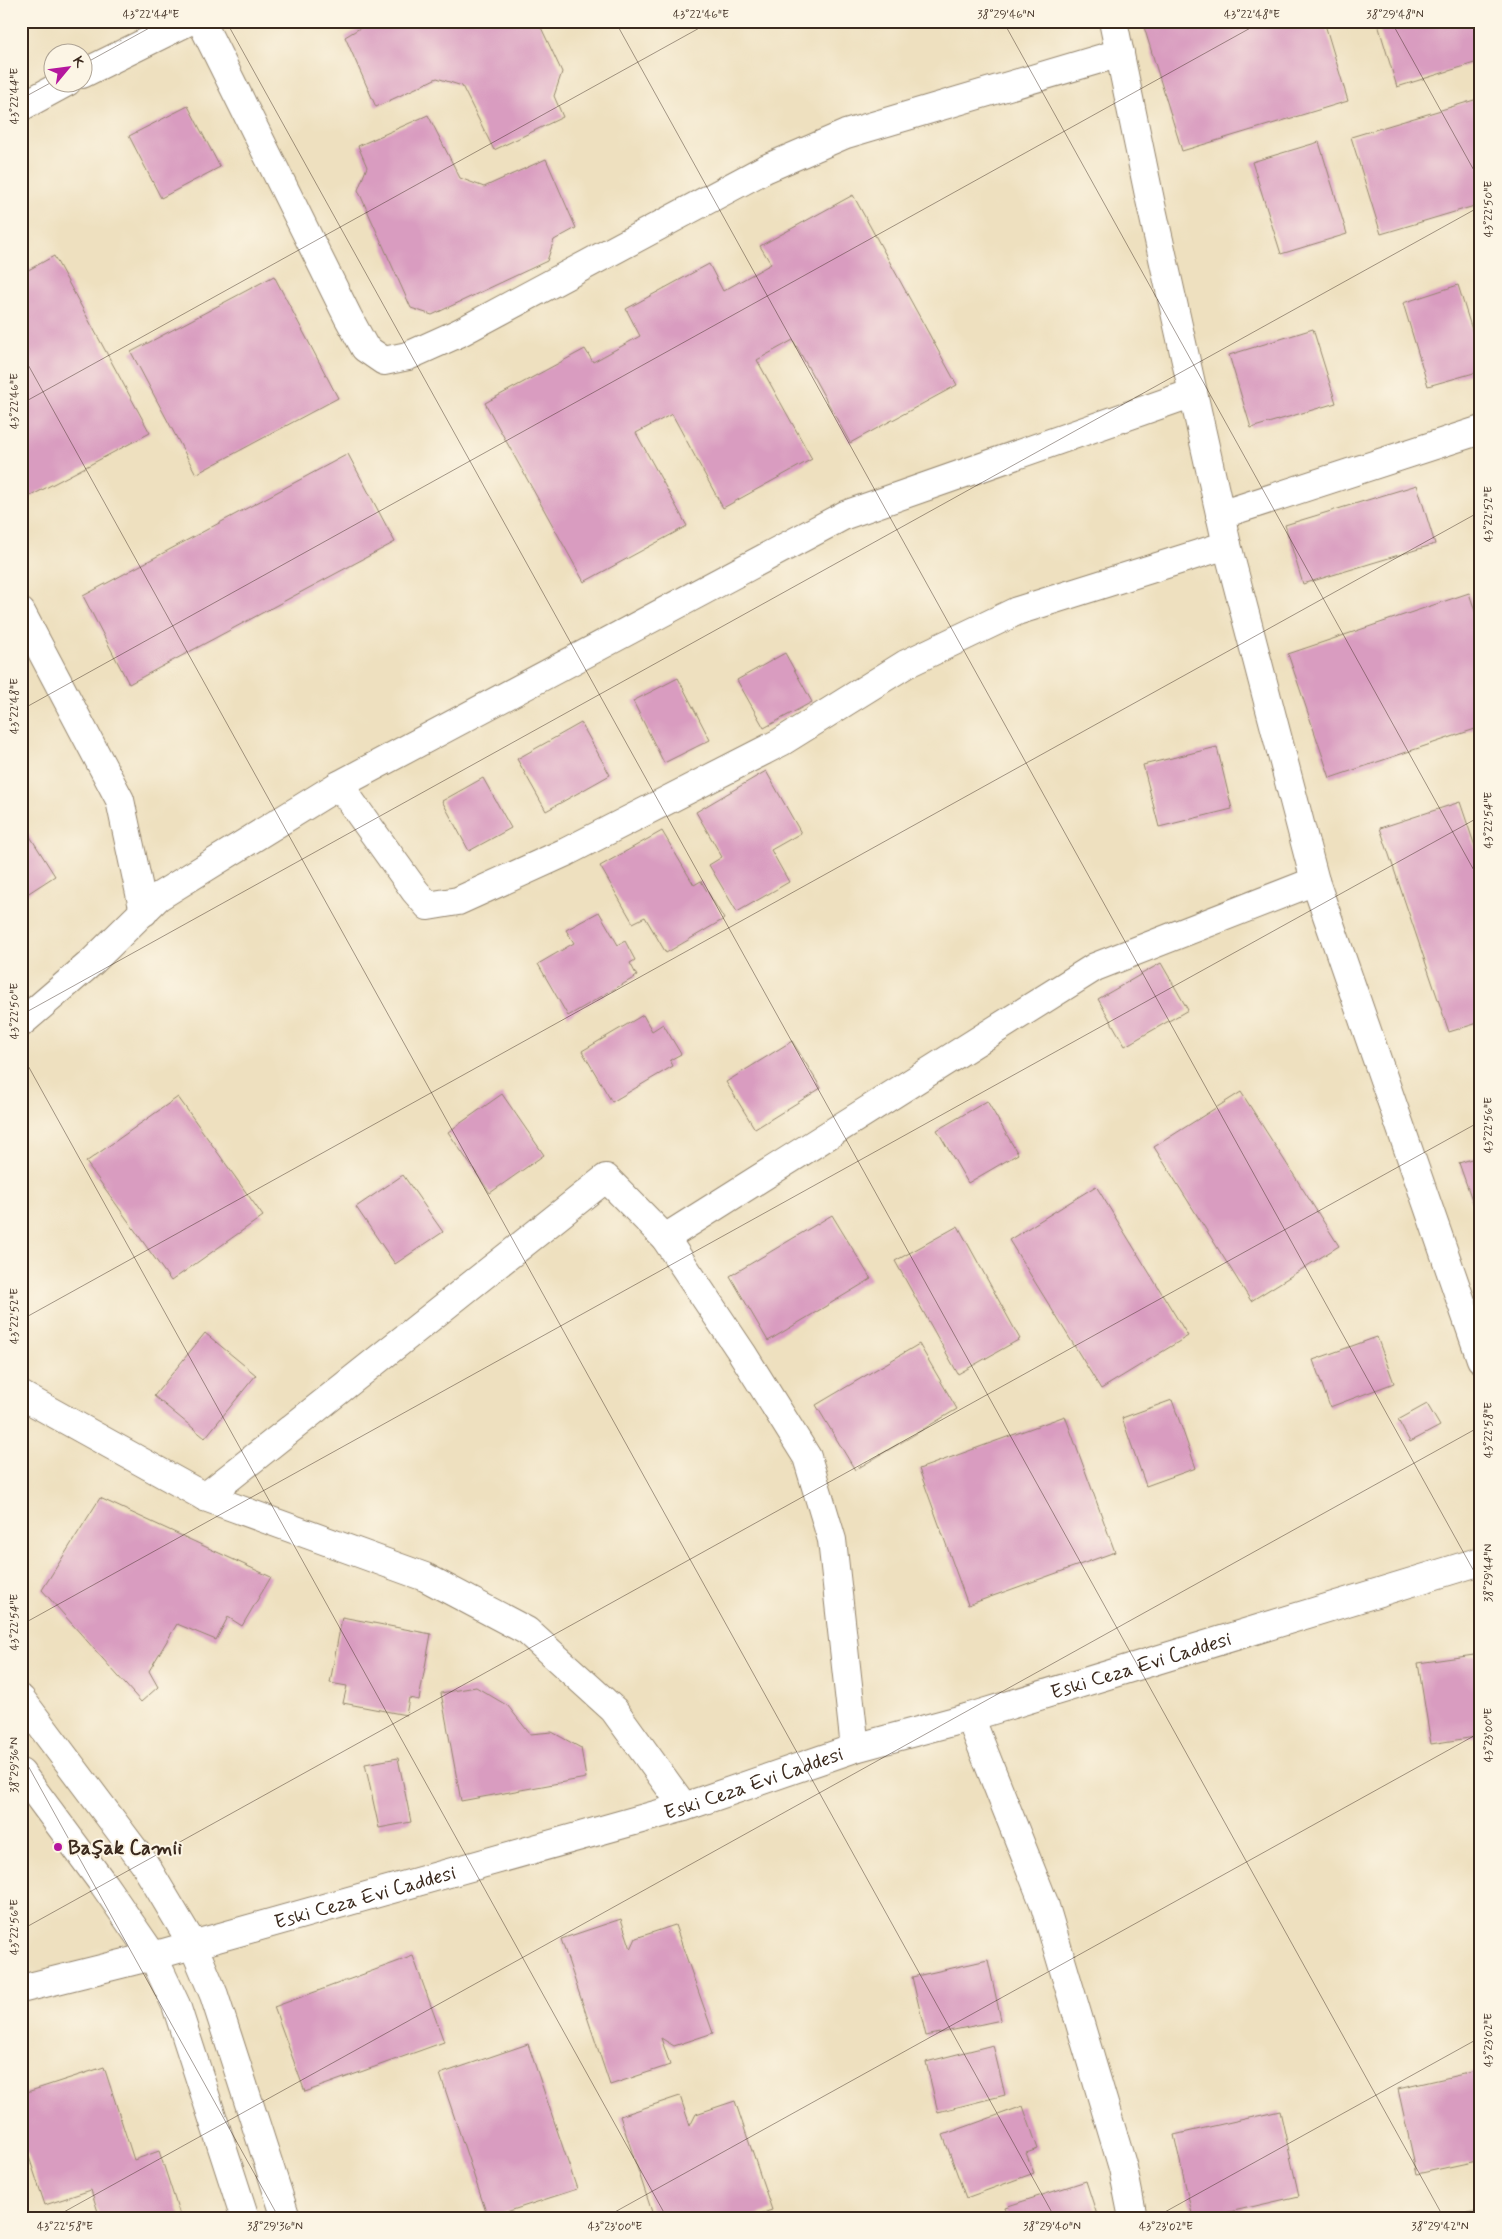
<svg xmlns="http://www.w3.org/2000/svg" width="1502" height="2239" font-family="Mynerve,sans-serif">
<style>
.building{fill:#d99cc0}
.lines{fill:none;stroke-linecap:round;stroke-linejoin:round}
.minor-casing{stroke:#94856e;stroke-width:30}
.minor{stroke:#fff;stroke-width:28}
.ticks{fill:none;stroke:#3b2a1e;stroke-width:1;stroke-opacity:0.45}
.poi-dot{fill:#b5179e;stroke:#fcf5e5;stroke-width:2}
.labels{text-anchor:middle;stroke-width:4;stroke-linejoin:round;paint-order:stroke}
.street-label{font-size:20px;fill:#3b2a1e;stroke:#fcf5e5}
.poi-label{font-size:20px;font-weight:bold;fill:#3b2a1e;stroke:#fcf5e5;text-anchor:start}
.neatline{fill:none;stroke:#3b2a1e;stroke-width:2}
.ticks-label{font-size:12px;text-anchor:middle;fill:#3b2a1e}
</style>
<rect width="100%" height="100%" fill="#fcf5e5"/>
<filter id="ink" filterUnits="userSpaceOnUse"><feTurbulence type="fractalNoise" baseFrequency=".02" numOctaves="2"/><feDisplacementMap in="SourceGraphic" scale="10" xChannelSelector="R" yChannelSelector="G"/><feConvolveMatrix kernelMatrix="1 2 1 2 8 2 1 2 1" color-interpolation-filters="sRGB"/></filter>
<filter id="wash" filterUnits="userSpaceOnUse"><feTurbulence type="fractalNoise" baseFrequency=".0096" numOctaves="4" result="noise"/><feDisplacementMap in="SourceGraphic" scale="20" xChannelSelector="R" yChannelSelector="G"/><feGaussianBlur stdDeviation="1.12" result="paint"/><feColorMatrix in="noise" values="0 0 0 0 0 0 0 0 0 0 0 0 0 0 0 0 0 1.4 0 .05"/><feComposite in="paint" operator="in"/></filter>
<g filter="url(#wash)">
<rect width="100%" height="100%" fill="#eee0bf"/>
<g id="blocks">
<path class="building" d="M367 21H538L562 72 554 96 563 117 494 150 462 86 437 78 376 107 345 37 365 25Z
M1164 21H1324L1348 101 1182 151 1144 27Z
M1377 21H1473L1481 46V61L1397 87Z
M1481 98V204L1381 234 1351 137Z
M188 106 220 167 161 198 129 136Z
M428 115 460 178 484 187 546 159 576 228 554 240 547 261 432 315 411 308 358 190 367 167 358 146Z
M1319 142 1347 234 1281 254 1252 162Z
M853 195 957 385 850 443 793 340 757 360 812 459 723 508 672 414 636 433 687 526 584 582 485 403 585 349 593 362 640 336 626 309 709 264 723 291 771 264 760 246Z
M54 256 150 433 21 501V274Z
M274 276 338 398 196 474 131 352Z
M1458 285 1481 359V371L1428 386 1403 303Z
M1313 329 1336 403 1251 428 1229 355Z
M348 454 395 542 129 684 83 596Z
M1417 485 1435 544 1303 584 1285 525Z
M1469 593 1481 629V727L1330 778 1288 654Z
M785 653 812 702 764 728 737 680Z
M678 678 710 740 664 763 633 701Z
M581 723 610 775 546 811 517 759Z
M1217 747 1232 809 1159 827 1143 765Z
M766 771 801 833 771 850 789 882 737 912 709 865 722 857 696 812Z
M483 778 511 828 469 851 442 801Z
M1460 802 1481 864V1022L1449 1032 1380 828Z
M21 822 55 876 21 898Z
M662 831 694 885 701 881 724 919 666 953 645 917 633 923 600 866Z
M599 912 618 945 625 941 635 960 630 963 637 976 568 1016 538 964 574 943 566 930Z
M1161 963 1188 1010 1125 1046 1098 999Z
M643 1015 652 1031 663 1024 681 1054 670 1060 673 1066 612 1102 582 1051Z
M792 1041 821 1088 755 1129 726 1082Z
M1241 1092 1339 1246 1251 1301 1154 1147Z
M502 1094 544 1155 490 1193 448 1132Z
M178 1097 263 1216 171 1281 86 1162Z
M987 1101 1018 1154 968 1183 937 1130Z
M1481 1156V1216L1478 1217 1459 1163Z
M403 1175 443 1232 395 1264 356 1207Z
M1096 1186 1188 1336 1101 1389 1009 1240Z
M832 1215 871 1279 768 1341 730 1276Z
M958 1226 1020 1339 958 1374 895 1261Z
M205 1333 256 1375 205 1438 154 1396Z
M1377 1337 1394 1383 1330 1407 1313 1360Z
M919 1344 957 1409 855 1470 816 1405Z
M1172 1400 1196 1468 1146 1486 1122 1418Z
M1427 1404 1440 1426 1410 1442 1398 1420Z
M1065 1416 1115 1552 968 1605 919 1469Z
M100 1498 271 1577 242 1626 228 1617 216 1640 177 1624 149 1671 158 1687 141 1702 42 1590Z
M342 1617 431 1634 419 1700 409 1698 406 1715 343 1703 347 1686 330 1683Z
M1481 1654V1736L1431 1744 1418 1663Z
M476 1687 508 1706 530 1734 552 1732 581 1748 586 1778 461 1801 441 1693Z
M398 1758 411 1822 379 1828 365 1764Z
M621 1919 631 1949 636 1938 675 1925 713 2033 674 2046 661 2038 670 2065 610 2085 561 1939Z
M413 1956 444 2042 305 2092 274 2007Z
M988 1960 1001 2020 926 2036 912 1977Z
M528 2044 577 2189 488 2218 440 2074Z
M993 2045 1005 2095 938 2112 926 2062Z
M104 2067 134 2160 159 2151 181 2218H100L91 2190 45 2205 21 2133V2094Z
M1481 2070V2160L1417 2174 1398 2089Z
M680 2096 690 2126 696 2114 735 2101 772 2210 748 2218H725L720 2215 721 2218H654L620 2116Z
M1023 2106 1038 2149 1026 2153 1034 2173 966 2198 943 2135Z
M1280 2111 1299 2196 1203 2218H1193L1174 2135Z
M1086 2181 1098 2218H1008L1005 2207Z
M1481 2211V2218H1454V2217Z"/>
</g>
</g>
<g filter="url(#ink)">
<use href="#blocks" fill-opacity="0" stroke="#94856e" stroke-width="1"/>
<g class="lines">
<g class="minor-casing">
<g id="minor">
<path d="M201 21 348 317 365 348 384 361 408 356 459 333 765 169 846 134 1120 53"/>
<path d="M1113 21 1150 200 1227 545 1315 881 1481 1359"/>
<path d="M82 74 189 21"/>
<path d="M21 107 67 82"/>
<path d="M1220 515 1481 430"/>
<path d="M21 612 120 800 144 912"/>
<path d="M339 785 415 891 428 906 458 901 566 852 781 742 906 664 1017 611 1227 545"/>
<path d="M21 1023 92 962 158 897 339 785 845 515 1193 393"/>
<path d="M665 1238 742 1353 807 1457 832 1540 855 1748"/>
<path d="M21 1395 205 1497 425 1577 527 1631 614 1710 684 1807"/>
<path d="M205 1497 606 1178 665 1238 1095 967 1315 881"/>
<path d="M21 1699 144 1863 193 1945 214 1995 286 2218"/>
<path d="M970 1717 1044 1903 1123 2168 1133 2218"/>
<path d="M21 1773 104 1885 153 1956 176 2005 245 2218"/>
<path id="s1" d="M21 1989 153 1956 684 1807 855 1748 970 1717 1481 1561"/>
</g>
</g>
<use href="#minor" class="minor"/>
</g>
</g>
<path class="ticks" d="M226 21 1444 2218M615 21 1481 1584M1003 21 1481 883M1391 21 1481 183M82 65 162 21M21 99 52 82M21 352 1055 2218M21 404 712 21M21 710 1263 21M21 1015 1481 206M21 1053 667 2218M21 1320 1481 511M21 1625 1481 816M21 1753 279 2218M21 1930 1481 1121M53 2218 1481 1426M604 2218 1481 1732M1154 2218 1481 2037"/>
<circle class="poi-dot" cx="58" cy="1847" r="5"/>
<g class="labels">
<g class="street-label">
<text dy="7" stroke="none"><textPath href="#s1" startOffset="1166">Eski Ceza Evi Caddesi</textPath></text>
<text dy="7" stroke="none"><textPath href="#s1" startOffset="761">Eski Ceza Evi Caddesi</textPath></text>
<text dy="7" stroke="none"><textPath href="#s1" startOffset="356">Eski Ceza Evi Caddesi</textPath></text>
</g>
<g class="poi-label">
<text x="68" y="1854">Başak Camii</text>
</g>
</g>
<rect width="1502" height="2239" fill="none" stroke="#fcf5e5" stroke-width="55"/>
<g transform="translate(68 68) rotate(61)"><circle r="24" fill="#fcf5e5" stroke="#afa495"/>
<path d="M0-4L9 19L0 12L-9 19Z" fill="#b5179e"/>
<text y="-8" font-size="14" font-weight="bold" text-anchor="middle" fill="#3b2a1e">K</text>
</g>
<rect x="28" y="28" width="1446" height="2184" class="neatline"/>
<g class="ticks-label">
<text x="151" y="18">43°22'44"E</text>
<text x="701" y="18">43°22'46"E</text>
<text x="1006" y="18">38°29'46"N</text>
<text x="1252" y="18">43°22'48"E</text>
<text x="1395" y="18">38°29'48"N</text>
<text transform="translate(14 96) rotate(-90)" y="4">43°22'44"E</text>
<text transform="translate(1488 209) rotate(-90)" y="4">43°22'50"E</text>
<text transform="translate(14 401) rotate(-90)" y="4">43°22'46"E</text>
<text transform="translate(1488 514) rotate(-90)" y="4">43°22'52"E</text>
<text transform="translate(14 706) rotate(-90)" y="4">43°22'48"E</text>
<text transform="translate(1488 820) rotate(-90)" y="4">43°22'54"E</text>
<text transform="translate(14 1011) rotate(-90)" y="4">43°22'50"E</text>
<text transform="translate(1488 1125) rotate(-90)" y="4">43°22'56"E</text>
<text transform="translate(14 1316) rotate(-90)" y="4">43°22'52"E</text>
<text transform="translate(1488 1430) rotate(-90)" y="4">43°22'58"E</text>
<text transform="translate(1488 1573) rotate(-90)" y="4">38°29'44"N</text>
<text transform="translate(14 1622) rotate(-90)" y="4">43°22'54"E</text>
<text transform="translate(1488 1735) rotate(-90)" y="4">43°23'00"E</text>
<text transform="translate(14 1765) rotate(-90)" y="4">38°29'36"N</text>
<text transform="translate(14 1927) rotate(-90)" y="4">43°22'56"E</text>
<text transform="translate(1488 2040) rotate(-90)" y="4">43°23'02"E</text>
<text x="65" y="2230">43°22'58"E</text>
<text x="275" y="2230">38°29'36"N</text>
<text x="615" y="2230">43°23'00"E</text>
<text x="1052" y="2230">38°29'40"N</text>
<text x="1166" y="2230">43°23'02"E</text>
<text x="1440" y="2230">38°29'42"N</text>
</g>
</svg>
